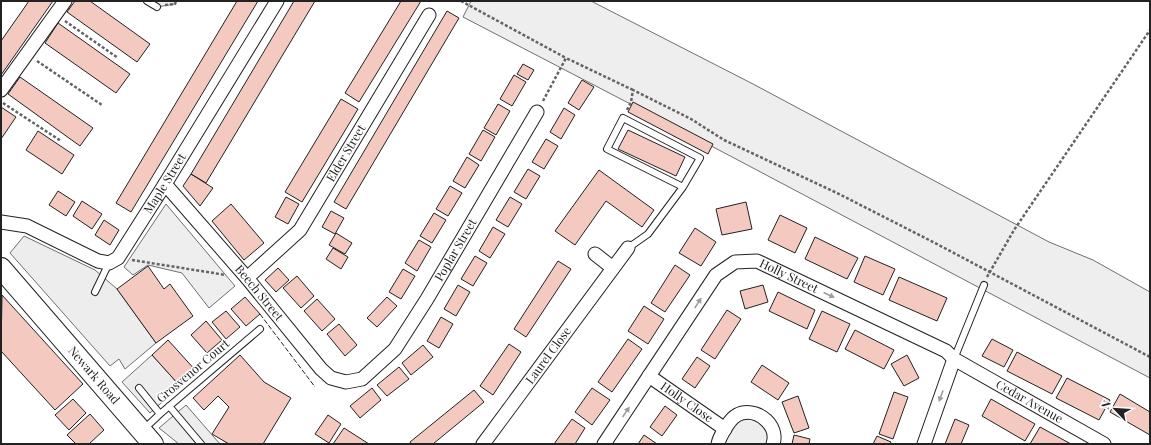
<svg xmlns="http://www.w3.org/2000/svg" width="1151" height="445" font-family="'Playfair Display',serif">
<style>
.green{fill:#eee;stroke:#6f6f6f}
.parking{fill:#ededed;stroke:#6f6f6f}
.building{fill:#f3c9c0;stroke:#222}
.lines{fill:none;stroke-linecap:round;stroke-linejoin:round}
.service-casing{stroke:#222;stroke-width:8}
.minor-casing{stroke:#222;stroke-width:15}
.primary-casing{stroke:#222;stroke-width:22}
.path{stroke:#646464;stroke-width:2.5;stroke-dasharray:3 2;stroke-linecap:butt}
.service{stroke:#fff;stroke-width:6}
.minor{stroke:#fff;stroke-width:13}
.primary{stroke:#fff;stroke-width:20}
.fence{stroke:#222;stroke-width:1;stroke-dasharray:5 2;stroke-linecap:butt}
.oneway{fill:#9c9c9c}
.labels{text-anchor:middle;stroke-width:3;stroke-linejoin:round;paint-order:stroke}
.street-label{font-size:12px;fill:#222;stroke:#fff}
</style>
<rect width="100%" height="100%" fill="#fff"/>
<path class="green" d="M150 1H176L175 4 157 7Z
M471 1H591L753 84 1049 242 1093 260 1150 292V378L717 149 463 17Z
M166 204 235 286 209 308 182 273 148 265 133 275 124 267Z
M762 417 773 444H718L732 418Z"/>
<path class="parking" d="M24 236 95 270 117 289 156 343 125 369 119 359 110 366 10 253Z
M152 355 180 386 150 413 122 382Z
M186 405 220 444H179L159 428Z"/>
<path class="building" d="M29 1H53L1 75V41Z
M75 1H90L150 44 137 62 67 12Z
M237 1H258L131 212 116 203Z
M294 1H315L206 183 191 174Z
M401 1H421L359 102 345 93Z
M447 11 459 18 346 209 334 202Z
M58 23 130 74 116 93 45 43Z
M523 64 534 70 528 80 517 74Z
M514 75 526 82 512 106 500 99Z
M20 77 93 128 80 146 8 94Z
M582 80 594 87 579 110 568 103Z
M341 99 358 109 302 202 285 192Z
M633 102 713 144 708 154 628 112Z
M498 104 510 111 496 135 484 128Z
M1 107 16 117 1 139Z
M564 108 575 115 561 139 550 132Z
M483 130 495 137 481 161 469 154Z
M628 130 685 157 676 176 618 149Z
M38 131 74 155 62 174 26 150Z
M546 139 558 146 544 169 532 162Z
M467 157 479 165 465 188 453 181Z
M528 169 540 176 526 199 514 192Z
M599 170 654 210 642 227 606 201 575 245 555 231Z
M191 174 213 188 200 206 183 186Z
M450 186 462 193 448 216 436 209Z
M58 191 75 202 66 216 49 205Z
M286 197 299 204 288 224 275 217Z
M510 197 522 204 508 227 496 220Z
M82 201 102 214 92 229 73 216Z
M746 202 752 229 722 235 716 209Z
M231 204 264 243 244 260 212 221Z
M331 211 344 218 335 234 322 227Z
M434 213 446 220 432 243 420 236Z
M780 215 807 228 795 253 768 240Z
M104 220 119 230 110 245 95 235Z
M493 227 505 234 490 258 479 251Z
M695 228 716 242 701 266 679 253Z
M336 233 352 243 345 254 329 245Z
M815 237 858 258 847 279 805 259Z
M419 240 431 247 417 271 405 263Z
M333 248 348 257 341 269 326 259Z
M475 256 487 263 473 286 461 279Z
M865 256 895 269 883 295 854 282Z
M558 261 571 269 526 337 514 329Z
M675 265 690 275 665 312 651 303Z
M148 266 164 289 170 284 193 316 156 343 117 289Z
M278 268 289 280 276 292 265 280Z
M403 269 415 276 401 299 389 292Z
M297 276 314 296 301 308 283 288Z
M899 277 947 298 937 321 889 300Z
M458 285 470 292 456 316 444 309Z
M763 285 768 302 745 309 740 291Z
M778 292 815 310 807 329 769 311Z
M2 295 83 384 55 410 1 351Z
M245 297 260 314 246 326 231 309Z
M387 297 397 306 377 327 367 318Z
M317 299 335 319 322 331 304 311Z
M644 306 664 319 648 344 628 331Z
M727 310 741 319 715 359 701 350Z
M226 311 240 327 226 339 212 322Z
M822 311 850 324 837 352 809 339Z
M441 317 453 324 439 348 427 341Z
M206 321 222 340 207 353 191 335Z
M339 324 357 345 345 356 327 334Z
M855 330 894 350 884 369 845 349Z
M628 339 642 349 612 392 598 382Z
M992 339 1013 350 1004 367 982 356Z
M168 340 197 372 180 386 152 355Z
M509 344 521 352 493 395 480 386Z
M423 345 433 357 411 375 402 363Z
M1017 352 1062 376 1052 394 1007 371Z
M240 355 264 382 291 398 263 444H229L212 434 229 407 218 396 204 410 193 398Z
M907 355 919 378 904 386 891 364Z
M697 357 710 366 695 388 682 379Z
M762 365 789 383 778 400 751 382Z
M399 367 409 379 387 396 377 385Z
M1067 378 1110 400 1099 420 1056 398Z
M372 388 381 400 360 418 350 406Z
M592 388 610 400 592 425 575 412Z
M474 390 484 402 433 444H411L410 442Z
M894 392 908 397 893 439 879 434Z
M1120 394 1150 412V435L1110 412Z
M798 396 809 428 794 433 782 402Z
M73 399 86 413 69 430 55 415Z
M991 399 1035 424 1025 441 982 416Z
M665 406 677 415 662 436 650 427Z
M90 414 104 430 89 444H76L67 435Z
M328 415 341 424 329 443 315 434Z
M572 419 585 428 575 444H554Z
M955 419 969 425 961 444H945Z
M1040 427 1071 444H1030Z
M344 428 369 444H333Z
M644 435 657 444H638Z
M794 435 810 439 809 444H792Z
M877 436 891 442 890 444H873Z"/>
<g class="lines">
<g class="service-casing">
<path id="service" d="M147 1 157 7
M628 248 648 234 683 187 607 149 623 118 700 158 683 187
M95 292 109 263
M954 359 984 285
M139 388 160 414
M169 406 201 444
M144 429 160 414 260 329"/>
</g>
<g class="minor-casing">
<g id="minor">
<path d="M1 90 65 1"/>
<path id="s1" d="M165 184 247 278 321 369 331 378 346 382 362 379 395 349 427 299 537 112"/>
<path id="s2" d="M1 222 27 226 98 261 109 263 118 258 165 184 277 1"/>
<path d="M595 254 613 268"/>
<path id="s3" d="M247 278 300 230 429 15"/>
<path id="s4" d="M649 376 725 429"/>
<path id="s5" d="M483 444 628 248"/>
<path id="s6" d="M604 444 716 275 735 262 757 261 946 351 954 359 1104 444"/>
<path d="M718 444C719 438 723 432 726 427 730 421 734 415 742 413 759 409 779 426 773 444"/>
<path d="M924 444 954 359"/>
</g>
</g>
<g class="primary-casing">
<g id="primary">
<path id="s7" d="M1 268 153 444"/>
</g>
</g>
<path class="path" d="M461 1 566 58
M165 5 175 4 176 1
M65 21 118 58
M37 61 102 105
M543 101 566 58 633 90
M3 103 61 141
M627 110 631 102 633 90 691 119 724 140 839 194 935 243 1150 357
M132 260 226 275
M987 277 1014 230 1150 30"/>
<use href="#service" class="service"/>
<use href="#minor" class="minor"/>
<use href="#primary" class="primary"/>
<path class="fence" d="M260 314 315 387"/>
</g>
<defs><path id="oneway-solid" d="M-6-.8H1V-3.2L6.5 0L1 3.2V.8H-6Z"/></defs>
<g class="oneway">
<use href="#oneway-solid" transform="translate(829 295) rotate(25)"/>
<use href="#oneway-solid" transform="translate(698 303) rotate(-57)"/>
<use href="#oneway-solid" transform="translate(941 396) rotate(110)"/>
<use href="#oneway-solid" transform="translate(626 412) rotate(-56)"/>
</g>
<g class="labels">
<g class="street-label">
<text dy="4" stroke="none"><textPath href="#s3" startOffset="161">Elder Street</textPath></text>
<text dy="4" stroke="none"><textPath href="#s2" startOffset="215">Maple Street</textPath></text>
<text dy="4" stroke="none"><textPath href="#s1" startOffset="448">Poplar Street</textPath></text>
<text dy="4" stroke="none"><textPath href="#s6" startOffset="283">Holly Street</textPath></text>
<text dy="4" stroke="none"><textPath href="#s1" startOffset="144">Beech Street</textPath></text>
<text dy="4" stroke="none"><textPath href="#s5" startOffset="110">Laurel Close</textPath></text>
<text transform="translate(193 371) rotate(-40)" y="4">Grosvenor Court</text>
<text dy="4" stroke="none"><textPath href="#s7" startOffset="142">Newark Road</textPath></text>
<text dy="4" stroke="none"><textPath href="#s6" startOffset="555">Cedar Avenue</textPath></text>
<text dy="4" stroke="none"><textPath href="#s4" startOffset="46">Holly Close</textPath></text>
</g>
</g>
<rect width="1151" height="445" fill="none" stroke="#222222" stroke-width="4"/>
<g transform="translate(1115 409) rotate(295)" stroke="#ffffff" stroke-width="3" paint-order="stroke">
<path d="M0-3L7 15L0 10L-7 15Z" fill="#222222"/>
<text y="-6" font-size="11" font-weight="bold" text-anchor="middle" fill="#222222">N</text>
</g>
</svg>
